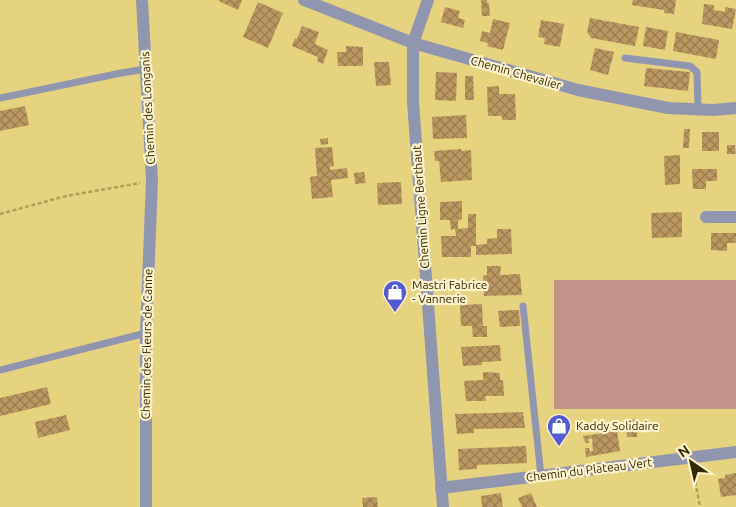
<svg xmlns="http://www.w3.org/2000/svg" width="736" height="507" font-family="Ubuntu,sans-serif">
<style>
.grass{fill:#c09488}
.building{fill:url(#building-cross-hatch)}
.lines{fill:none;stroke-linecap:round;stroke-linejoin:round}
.path{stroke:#af9e5a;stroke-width:2.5;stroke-dasharray:4 2.5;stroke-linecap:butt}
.service{stroke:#9096af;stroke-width:7}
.minor{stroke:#9096af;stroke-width:12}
.tertiary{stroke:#9096af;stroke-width:12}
.labels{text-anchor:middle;stroke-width:4.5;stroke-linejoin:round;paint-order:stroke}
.street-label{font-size:12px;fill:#322905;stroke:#fef4cc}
.poi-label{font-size:12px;fill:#322905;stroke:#fef4cc;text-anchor:start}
</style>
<defs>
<pattern id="building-cross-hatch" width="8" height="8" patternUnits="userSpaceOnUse" patternTransform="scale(1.25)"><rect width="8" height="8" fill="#bd9761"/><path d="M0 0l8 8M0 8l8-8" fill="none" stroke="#9a7b4e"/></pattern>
</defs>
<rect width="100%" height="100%" fill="#e7d280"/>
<path class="grass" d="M554 280H736V409H554Z"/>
<path class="building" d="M220 0H242L238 10 219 1Z
M481 0H487V3H489L490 16H482Z
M633 0H676L674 14 664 13V10L632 5Z
M258 2 283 13 268 48 243 37Z
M704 4 714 5V10L721 11 725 12V7L736 9 732 29 702 24Z
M445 7 460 11 458 18 465 20 463 28 441 22Z
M590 18 639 27 635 46 591 38 587 32Z
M493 19 510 23 503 50 487 46 488 43 480 41 482 31 490 33Z
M541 20 564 24 560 47 544 44 545 38 538 37Z
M302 26 319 32 315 44 328 50 323 64 317 61 318 57 292 46 295 38 297 39Z
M646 27 668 31 665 50 643 46Z
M676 32 719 40 716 59 673 51Z
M346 46 363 47V66H338L337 52H346Z
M595 48 614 52 608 75 590 70Z
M374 62H389L391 85 376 86Z
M646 68 690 72 688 91 644 86Z
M436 72 457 73 456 101 435 100Z
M465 76H473L474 100H465Z
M499 86V94H515L516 120H502V116H488L487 87Z
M25 106 29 125 0 131V111Z
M466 115 467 138 433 139 432 117Z
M684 129H690L689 148H683Z
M702 132H719V151H702Z
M328 138V144L321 145 320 139Z
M727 145H735L736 154H727Z
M332 147 334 166 330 167V170L347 168 348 178 331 180 333 197 312 199 310 177 317 176 315 148Z
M461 149V151L471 150 472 180 441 182 439 161H435L434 151Z
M680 155V184L665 185 664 156Z
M692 169H717V181H706V189H693Z
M364 172 366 183 355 184 354 173Z
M401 182 402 204 378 205 377 183Z
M462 201V219L458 220V229L468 228V214H476V246H471V257H442L441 236H456L455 229 451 230 450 220H440V202Z
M682 212V237L652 238 651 213Z
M497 229H511L512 254 476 255V245L487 244V239L497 238Z
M711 233H736V243H727V251L711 250Z
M487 266H501L500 275 520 274 522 295 484 296 483 276 487 275Z
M482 304 483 326H487V337H473L472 326H461L460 305Z
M515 310H519L520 326 500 327 498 311Z
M500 345 501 361 482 362V365L463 366 461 347Z
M483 372 500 373V380H503L504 396H485L486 401H466L464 381 483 380Z
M47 387 51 404 0 416V398Z
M523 412 525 428 474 429V433L457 434 455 414Z
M66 415 70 430 38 438 35 422Z
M636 419 637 437H627L626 420Z
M617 431 620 451 586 457 585 448H589L590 452 593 451 592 438 588 439 589 443H585L583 436Z
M526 446 527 463 477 465V469L459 470 458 449Z
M736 473V495L721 497 718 479 725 478V475Z
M501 493 503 507H482L481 496Z
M531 493 537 507H522L518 498Z
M377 497 378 507H363L362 498Z"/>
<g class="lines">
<path class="path" d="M0 214 66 196 140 183
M693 469 700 507"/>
<path class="service" d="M625 58 690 66 697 72 698 109
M0 98 121 73 146 69
M523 306 541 476
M0 370 146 333"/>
<path class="minor" d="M142 0 152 180 146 333V507
M706 217H736
M441 488 736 452"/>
<path class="tertiary" d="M304 0 413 43 578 90 668 108 713 110 736 108
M428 0 413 43V102L443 507"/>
</g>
<defs>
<g id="shop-pin" transform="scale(1.25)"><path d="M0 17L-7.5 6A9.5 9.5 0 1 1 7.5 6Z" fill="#535bd2" stroke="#fef4cc"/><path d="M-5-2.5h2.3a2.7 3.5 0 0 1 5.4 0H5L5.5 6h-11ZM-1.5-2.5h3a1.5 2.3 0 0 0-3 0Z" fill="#fff"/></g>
</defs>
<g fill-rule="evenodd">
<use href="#shop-pin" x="395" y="292"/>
<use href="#shop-pin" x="559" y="426"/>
</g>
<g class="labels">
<g class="street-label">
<text transform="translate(516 73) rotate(16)" y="4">Chemin Chevalier</text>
<text transform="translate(148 108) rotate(-93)" y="4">Chemin des Longanis</text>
<text transform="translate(421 207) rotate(-94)" y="4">Chemin Ligne Berthaut</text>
<text transform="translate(147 344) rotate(-89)" y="4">Chemin des Fleurs de Canne</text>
<text transform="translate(589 470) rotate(-7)" y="4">Chemin du Plateau Vert</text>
</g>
<g class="poi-label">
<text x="412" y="289">Mastri Fabrice<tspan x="412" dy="14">- Vannerie</tspan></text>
<text x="576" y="430">Kaddy Solidaire</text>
</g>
</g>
<g transform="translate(691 462) rotate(326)" stroke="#fef4cc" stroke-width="4" paint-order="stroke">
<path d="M0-4L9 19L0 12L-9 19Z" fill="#322905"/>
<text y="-8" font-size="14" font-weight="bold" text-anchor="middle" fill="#322905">N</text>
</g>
</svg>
